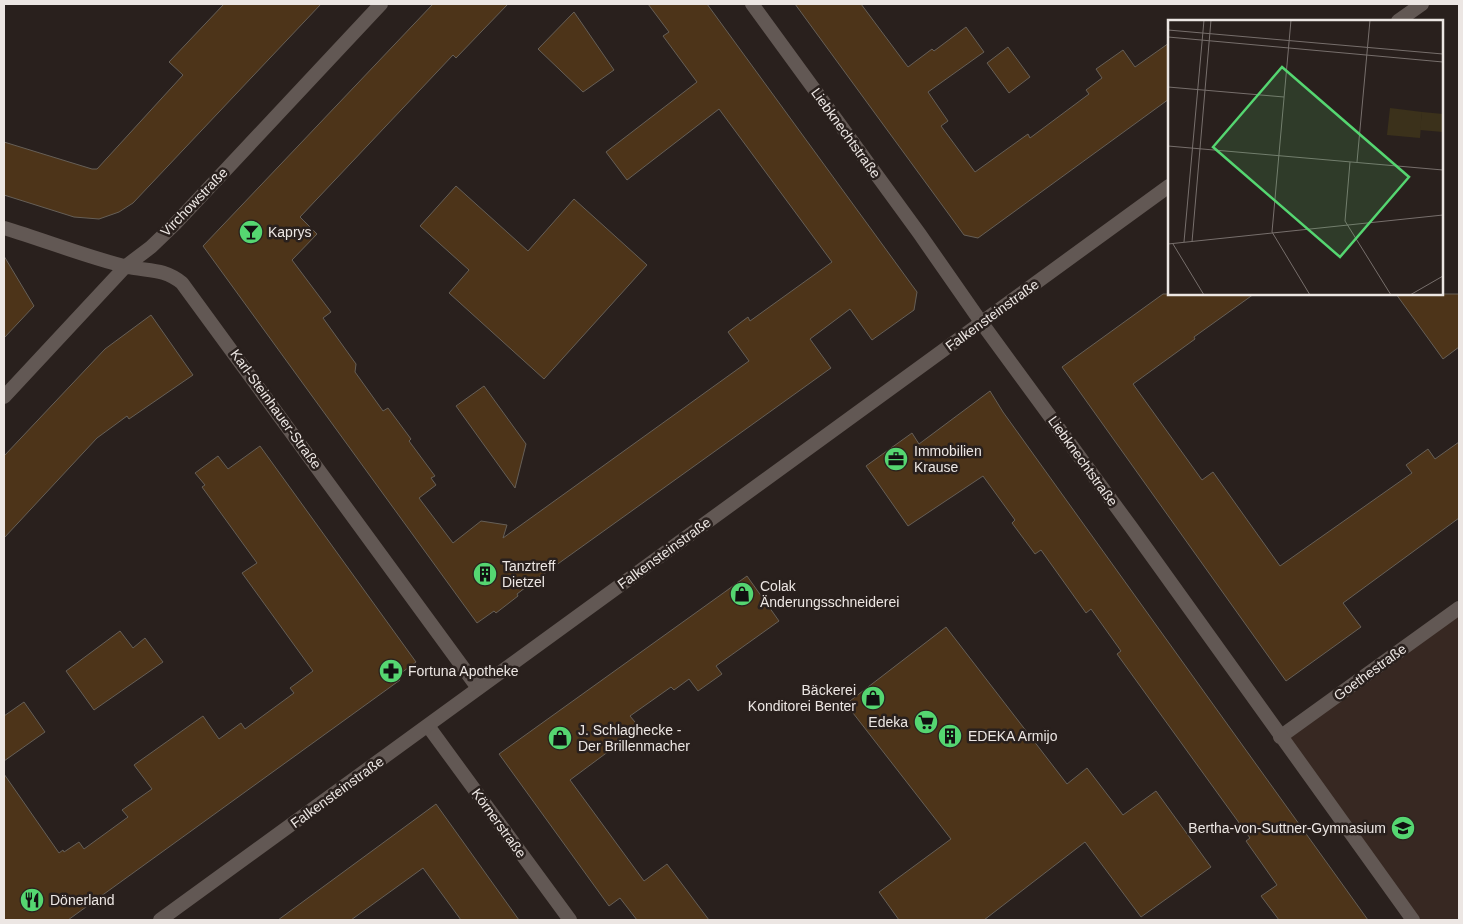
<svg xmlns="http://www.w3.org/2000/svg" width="1463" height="924" font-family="Arial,sans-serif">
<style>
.built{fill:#372822}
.building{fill:#4d3419;stroke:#665f57}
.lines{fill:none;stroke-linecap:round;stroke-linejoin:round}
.minor{stroke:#625854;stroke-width:14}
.tertiary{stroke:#625854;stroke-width:14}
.labels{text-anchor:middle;stroke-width:5;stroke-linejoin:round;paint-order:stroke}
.street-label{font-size:14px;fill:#ece6e3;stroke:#29201d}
.poi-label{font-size:14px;fill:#ece6e3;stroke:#29201d;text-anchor:start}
.inset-road{fill:none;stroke:#776f6c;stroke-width:1}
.view{fill:#55d671;fill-opacity:0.15;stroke:#55d671;stroke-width:2.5}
.inset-edge{fill:none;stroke:#ece6e3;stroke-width:2.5}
</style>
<rect width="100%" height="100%" fill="#29201d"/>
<path class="built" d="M1459 608V920H1412L1280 737Z"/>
<path class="building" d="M224 4H321L133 203 119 212 99 219 74 217 4 195V142L92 169H97L183 75 169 62Z
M433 4H508L456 58 453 55 300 217 317 234 292 260 331 312 323 318 356 364 355 372 383 411 388 408 411 439 409 441 435 476 431 478 436 485 419 498 453 543 481 521 507 525 503 538 749 361 728 332 748 317 750 321 832 262 719 109 627 180 606 152 697 82 663 36 669 32 648 4H707L917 292 914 310 872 340 850 309 810 339 831 368 534 581 517 594 518 596 496 613 494 611 477 623 203 246Z
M795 4H861L908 67 932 49 934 51 966 27 984 52 928 92 948 121 941 126 975 172 1028 134 1030 138 1089 94 1086 90 1102 78 1096 69 1123 50 1135 67 1169 43V99L978 238 964 235Z
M574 12 614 70 583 92 538 49Z
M1008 47 1030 77 1009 93 987 63Z
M456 186 528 251 574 199 647 265 544 379 449 293 469 270 420 226Z
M4 256 34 306 4 338Z
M1163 294H1254L1194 337 1195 339 1133 384 1202 480 1213 472 1280 566 1412 473 1406 465 1428 449 1435 459 1459 442V518L1343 603 1361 627 1286 681 1062 367Z
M1396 294H1459V347L1443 359Z
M151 315 193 375 129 419 127 416 97 438 4 538V456L105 349Z
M484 386 526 444 515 488 456 406Z
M990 391 1003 412 1368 920H1279L1261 896 1277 885 1246 841 1250 838 1117 654 1121 651 1091 609 1086 613 1041 550 1035 554 1012 523 1015 520 983 476 908 526 866 466 912 433 919 444Z
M260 446 416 662 397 676 400 680 68 920H4V774L59 853 63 850 64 852 79 842 84 849 128 817 122 810 152 789 134 765 203 716 219 739 241 723 245 729 294 693 290 688 313 671 242 573 257 563 202 487 205 485 195 473 218 456 228 469Z
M747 576 779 621 716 666 722 674 698 691 689 679 674 690 671 687 630 716 640 728 570 780 644 881 667 864 709 920H637L620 898 609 906 499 754Z
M946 627 1067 784 1087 768 1123 815 1156 791 1211 867 1141 917 1085 842 984 920H899L879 892 951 839 846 704Z
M120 631 133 648 145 638 163 662 94 710 66 671Z
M24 702 45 732 4 761V716Z
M436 804 519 920H461L423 868 351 920H278Z"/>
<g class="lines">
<path class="minor" d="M752 4 919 233 981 322
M4 228C44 240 84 256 124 266 147 272 162 267 182 283L478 688
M4 397 126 266 151 247 175 224 381 4
M428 726 570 920
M1280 737 1459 608"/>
<path class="tertiary" d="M1398 21 1422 4
M981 322 1131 527 1413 920
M160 920 1169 186"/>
</g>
<defs>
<g id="bar-disc" transform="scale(1.25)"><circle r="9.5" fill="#55d671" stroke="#29201d"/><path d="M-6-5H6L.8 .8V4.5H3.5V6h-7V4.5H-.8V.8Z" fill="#111"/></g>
<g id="office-disc" transform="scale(1.25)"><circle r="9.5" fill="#55d671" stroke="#29201d"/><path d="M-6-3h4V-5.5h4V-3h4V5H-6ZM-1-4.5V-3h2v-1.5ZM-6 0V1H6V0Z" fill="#111"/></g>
<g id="building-disc" transform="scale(1.25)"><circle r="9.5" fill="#55d671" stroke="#29201d"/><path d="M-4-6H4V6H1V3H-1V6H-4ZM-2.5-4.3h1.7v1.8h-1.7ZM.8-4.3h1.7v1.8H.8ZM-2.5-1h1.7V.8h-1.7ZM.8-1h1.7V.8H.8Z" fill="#111"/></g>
<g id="shop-disc" transform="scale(1.25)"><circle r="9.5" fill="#55d671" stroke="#29201d"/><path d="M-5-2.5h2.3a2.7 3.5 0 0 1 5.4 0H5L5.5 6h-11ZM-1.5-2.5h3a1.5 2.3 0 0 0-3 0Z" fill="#111"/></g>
<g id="pharmacy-disc" transform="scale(1.25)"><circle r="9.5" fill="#55d671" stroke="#29201d"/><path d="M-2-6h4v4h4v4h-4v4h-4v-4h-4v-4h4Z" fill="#111"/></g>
<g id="supermarket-disc" transform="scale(1.25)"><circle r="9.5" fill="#55d671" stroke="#29201d"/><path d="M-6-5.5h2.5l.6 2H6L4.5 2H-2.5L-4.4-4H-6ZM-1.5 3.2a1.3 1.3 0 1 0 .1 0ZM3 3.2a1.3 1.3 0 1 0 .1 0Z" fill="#111"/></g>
<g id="school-disc" transform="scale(1.25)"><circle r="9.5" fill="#55d671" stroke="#29201d"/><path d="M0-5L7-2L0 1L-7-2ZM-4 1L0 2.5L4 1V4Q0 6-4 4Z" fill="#111"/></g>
<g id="restaurant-disc" transform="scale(1.25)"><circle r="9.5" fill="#55d671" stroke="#29201d"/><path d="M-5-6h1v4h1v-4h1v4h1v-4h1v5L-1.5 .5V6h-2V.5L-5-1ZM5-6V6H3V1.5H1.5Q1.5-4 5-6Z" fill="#111"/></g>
</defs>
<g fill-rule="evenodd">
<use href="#bar-disc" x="251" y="232"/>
<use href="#office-disc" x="896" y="459"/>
<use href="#building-disc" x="485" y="574"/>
<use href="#shop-disc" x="742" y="594"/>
<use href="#pharmacy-disc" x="391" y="671"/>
<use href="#shop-disc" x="873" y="698"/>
<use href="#supermarket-disc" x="926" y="722"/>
<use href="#building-disc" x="950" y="736"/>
<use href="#shop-disc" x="560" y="738"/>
<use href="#school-disc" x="1403" y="828"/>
<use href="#restaurant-disc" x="32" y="900"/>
</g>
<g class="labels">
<g class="street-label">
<text transform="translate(846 133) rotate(54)" y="5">Liebknechtstraße</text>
<text transform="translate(194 202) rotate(-46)" y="5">Virchowstraße</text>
<text transform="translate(992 315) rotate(-36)" y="5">Falkensteinstraße</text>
<text transform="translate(276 409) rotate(54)" y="5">Karl-Steinhauer-Straße</text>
<text transform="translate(1083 461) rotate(54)" y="5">Liebknechtstraße</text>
<text transform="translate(664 553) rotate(-36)" y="5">Falkensteinstraße</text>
<text transform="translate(1370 672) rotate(-36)" y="5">Goethestraße</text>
<text transform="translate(337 792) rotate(-36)" y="5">Falkensteinstraße</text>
<text transform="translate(499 823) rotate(54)" y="5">Körnerstraße</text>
</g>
<g class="poi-label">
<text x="268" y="237">Kaprys</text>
<text x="914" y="456">Immobilien<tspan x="914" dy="16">Krause</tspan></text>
<text x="502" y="571">Tanztreff<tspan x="502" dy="16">Dietzel</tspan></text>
<text x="760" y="591">Colak<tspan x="760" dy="16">Änderungsschneiderei</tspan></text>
<text x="408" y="676">Fortuna Apotheke</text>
<text x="856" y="695" text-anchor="end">Bäckerei<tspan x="856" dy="16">Konditorei Benter</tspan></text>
<text x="908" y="727" text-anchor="end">Edeka</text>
<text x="578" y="735">J. Schlaghecke -<tspan x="578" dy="16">Der Brillenmacher</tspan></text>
<text x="968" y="741">EDEKA Armijo</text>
<text x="1386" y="833" text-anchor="end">Bertha-von-Suttner-Gymnasium</text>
<text x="50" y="905">Dönerland</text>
</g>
</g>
<g transform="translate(1168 20)">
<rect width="275" height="275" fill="#29201d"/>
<path d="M222 88 254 92 252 118 219 115Z" fill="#3b311b"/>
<path d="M254 92 275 94V112L252 110Z" fill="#3b311b"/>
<path class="inset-road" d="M0 10 275 34M0 17 275 42M0 67 116 77M0 126 275 150M182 142 177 201 223 275M189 142 202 0M104 212 123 0M104 212 142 275M16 222 36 0M24 222 43 0M0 224 275 195M5 224 36 275M242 275 275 256"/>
<path class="view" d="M114 47 241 157 172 237 45 127Z"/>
<rect width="275" height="275" class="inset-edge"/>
</g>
<rect width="1463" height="924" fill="none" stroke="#ece6e3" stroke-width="10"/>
</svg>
